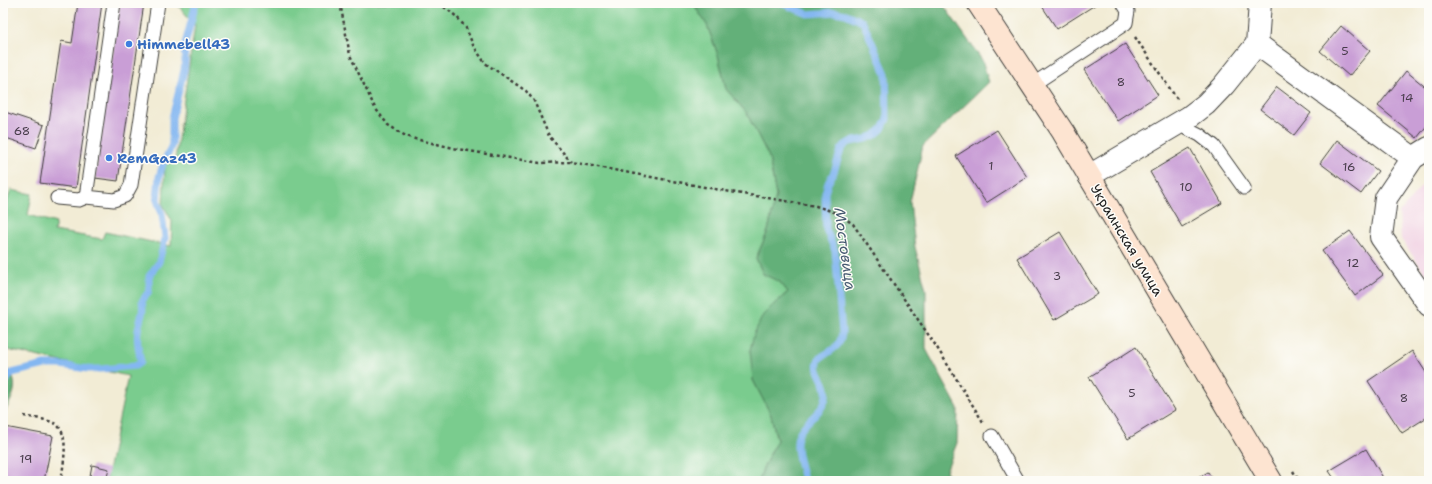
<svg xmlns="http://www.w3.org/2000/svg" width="1432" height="484" font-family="'Shantell Sans',sans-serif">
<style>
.built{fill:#f1d0e3}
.green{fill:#7acc8e;stroke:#4b7455}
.forest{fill:#63b079;stroke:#40664a}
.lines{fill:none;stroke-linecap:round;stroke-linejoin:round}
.stream{stroke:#84b7f1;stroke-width:7}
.building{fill:#c99ed6}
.lane-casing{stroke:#3c3b38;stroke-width:15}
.street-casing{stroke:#3c3b38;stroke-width:24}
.secondary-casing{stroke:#3c3b38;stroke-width:24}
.path{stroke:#3c3b38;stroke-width:2.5;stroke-dasharray:3 3;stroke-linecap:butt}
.lane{stroke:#fff;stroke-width:13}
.street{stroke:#fff;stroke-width:22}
.secondary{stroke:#fde4d1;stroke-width:22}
.shop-dot{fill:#3f7fe0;stroke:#fdfcf7;stroke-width:1.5}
.labels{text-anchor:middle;stroke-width:3;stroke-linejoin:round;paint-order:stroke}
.number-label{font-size:12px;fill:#473c4a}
.shop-label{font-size:14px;font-weight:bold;fill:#366cbe;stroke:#fdfcf7;text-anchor:start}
.street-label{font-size:14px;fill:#1c1c1c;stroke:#fdfcf7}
.water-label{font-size:15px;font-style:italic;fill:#465a71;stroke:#fdfcf7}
</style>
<rect width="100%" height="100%" fill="#fdfcf7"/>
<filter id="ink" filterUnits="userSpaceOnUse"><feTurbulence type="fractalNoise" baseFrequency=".025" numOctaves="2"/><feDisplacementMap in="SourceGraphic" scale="8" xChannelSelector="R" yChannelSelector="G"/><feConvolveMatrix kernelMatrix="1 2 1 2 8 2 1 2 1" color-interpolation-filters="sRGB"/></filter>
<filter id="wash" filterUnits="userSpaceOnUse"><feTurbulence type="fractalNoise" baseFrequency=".012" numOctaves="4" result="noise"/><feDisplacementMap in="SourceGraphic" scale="16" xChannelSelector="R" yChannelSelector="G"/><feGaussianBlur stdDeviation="0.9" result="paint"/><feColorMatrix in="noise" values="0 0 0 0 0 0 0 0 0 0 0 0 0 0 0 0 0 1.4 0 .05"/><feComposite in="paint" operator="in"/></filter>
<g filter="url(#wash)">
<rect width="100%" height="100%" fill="#f2ecd5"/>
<path class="built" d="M1429 177V279L1401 239 1399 213Z"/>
<path class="green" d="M176 3H693L707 25 718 55 726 89 746 112 769 157 776 196 768 231 756 258 763 274 780 282 788 292 774 304 753 380 771 415 777 441 763 468 759 481H106L128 376 3 349V218L5 207 11 190 32 194 28 215 56 223 54 231 102 239 105 232 171 246 172 221 163 205 165 165 175 160 195 25Z"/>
<path class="forest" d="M693 3H942L982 60 989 82 923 146 910 202 915 247 926 290V349L958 408 957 443 946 471 952 481H759L763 468 777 440 771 415 753 380 750 350 754 334 763 315 774 304 788 292 780 282 763 274 756 258 768 231 776 196 769 157 746 112 726 89 718 55 707 25Z
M3 365C23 383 13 395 3 416Z"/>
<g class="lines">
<path class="stream" d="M781 3 808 14 835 12 846 14 863 22 886 74 887 119 882 129 875 135 866 139 850 142 845 145 841 150 834 172 828 183 825 193 826 229 835 251 842 333C840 345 837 347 826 354 824 355 821 357 819 359 812 372 829 382 826 396 824 413 803 421 798 436 794 449 802 468 804 481
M3 385 12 373 45 365H60L88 369H101L135 366 141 362C139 352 136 342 138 331 139 319 145 314 142 301L149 291V276L159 262 165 238 162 214 157 200 159 177 164 161 169 152 172 144V118L184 70 185 59 184 48 195 7V3"/>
</g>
<g id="blocks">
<path class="building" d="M78 3H102L76 188 40 183 61 41 72 43Z
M120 3H144L118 181 95 178Z
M1040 3H1098L1057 29Z
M1341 26 1370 51 1349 76 1320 51Z
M1125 44 1158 95 1118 121 1084 70Z
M1406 71 1429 90V123L1417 138 1378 106Z
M1277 87 1311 113 1294 135 1260 109Z
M5 112 44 125 36 148 3 137V117Z
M997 130 1027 177 986 203 956 156Z
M1337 140 1378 171 1361 194 1320 163Z
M1190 148 1222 203 1182 227 1150 172Z
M1350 231 1383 275 1355 296 1322 251Z
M1060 232 1098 294 1054 320 1017 258Z
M1136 347 1175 410 1128 439 1089 377Z
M1412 351 1429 377V416L1402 433 1368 381Z
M5 427 53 436 44 481H3V437Z
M1366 449 1385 481H1336L1329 471Z
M92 465 109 469 106 481H89Z
M1208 472 1214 481H1193Z"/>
</g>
</g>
<g filter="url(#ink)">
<use href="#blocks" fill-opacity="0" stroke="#3c3b38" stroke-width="1"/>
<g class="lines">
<g class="lane-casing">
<path id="lane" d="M1032 85 1126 23 1128 11 1123 3
M1177 123 1200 135 1214 146 1244 188
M86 197 114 3
M57 198 79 200 86 197 114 200 125 196 131 185 158 3
M992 436 1018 481"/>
</g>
<g class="street-casing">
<path id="street" d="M1257 44 1413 158
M1429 148 1413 158 1386 198 1381 237 1429 305
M1089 176 1189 117 1206 104 1224 85 1257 44 1260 3"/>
</g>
<g class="secondary-casing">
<path id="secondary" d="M978 3 1063 132 1271 481"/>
</g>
<path class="path" d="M340 3 350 55 375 108 388 125 404 135 415 139 458 149 510 158 540 163 571 162 731 192 816 206 837 213 853 224 936 346 983 422
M439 3 457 17 466 28 473 45 485 63 526 91 534 101 549 136 571 162
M1135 37 1177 99
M24 416C33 418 46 419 54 423 71 432 63 465 61 481
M1293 471 1299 481"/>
<use href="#lane" class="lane"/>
<use href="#street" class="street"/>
<use href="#secondary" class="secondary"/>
</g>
</g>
<g class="shop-dot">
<circle cx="129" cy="44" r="4"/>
<circle cx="109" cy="158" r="4"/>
</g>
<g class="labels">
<g class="number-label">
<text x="1345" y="55">5</text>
<text x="1121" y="86">8</text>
<text x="1407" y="102">14</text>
<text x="22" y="135">68</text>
<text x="991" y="170">1</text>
<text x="1349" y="171">16</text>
<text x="1186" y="191">10</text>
<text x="1353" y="267">12</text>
<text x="1057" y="280">3</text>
<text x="1132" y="397">5</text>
<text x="1404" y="402">8</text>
<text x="26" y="463">19</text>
</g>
<g class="shop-label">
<text x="137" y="49">Himmebell43</text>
<text x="117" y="163">RemGaz43</text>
</g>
<g class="street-label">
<text transform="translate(1127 240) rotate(59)" y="5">Украинская улица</text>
</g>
<g class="water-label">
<text transform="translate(845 249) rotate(82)" y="5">Мостовица</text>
</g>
</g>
<rect width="1432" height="484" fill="none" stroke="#fdfcf7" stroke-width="16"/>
</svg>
